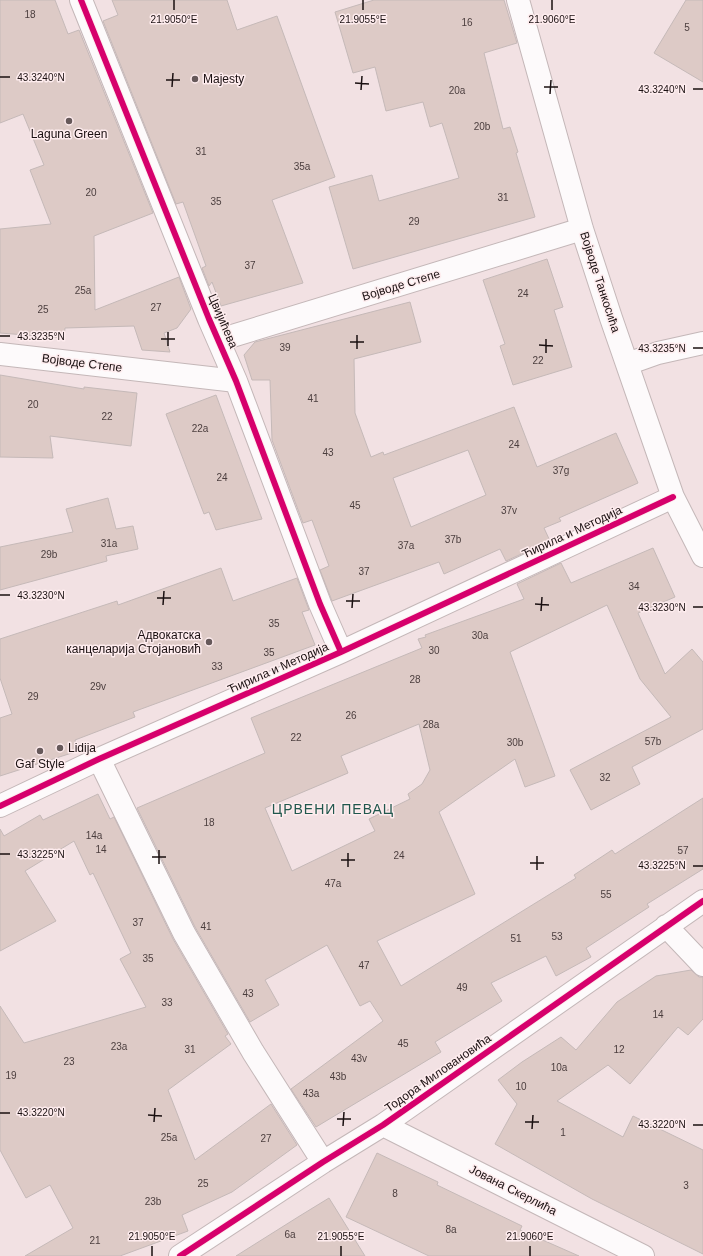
<svg xmlns="http://www.w3.org/2000/svg" width="703" height="1256" font-family="Helvetica,sans-serif">
<style>
.building{fill:#ddcac6;stroke:#c5b9b8;fill-rule:evenodd}
.lines{fill:none;stroke-linecap:round;stroke-linejoin:round}
.street-casing{stroke:#c4b7b8;stroke-width:24}
.street{stroke:#fdfafb;stroke-width:22}
.cycleway-casing{stroke:#feecee;stroke-width:8}
.cycleway{stroke:#d6006c;stroke-width:6}
.ticks{fill:none;stroke:#1a1011;stroke-width:1.5}
.poi-dot{fill:#66595a;stroke:#feecee;stroke-width:1.5}
.labels{text-anchor:middle;stroke-width:3;stroke-linejoin:round;paint-order:stroke}
.number-label{font-size:10px;fill:#4b3e3e}
.poi-label{font-size:12px;fill:#1a1011;stroke:#feecee;text-anchor:start}
.street-label{font-size:12px;fill:#1a1011;stroke:#feecee}
.quarter-label{font-size:14px;letter-spacing:1px;fill:#20574d;stroke:#feecee}
.ticks-label{font-size:10px;text-anchor:middle;fill:#1a1011;stroke:#feecee;stroke-width:3;stroke-linejoin:round;paint-order:stroke}
</style>
<rect width="100%" height="100%" fill="#f2e1e3"/>
<path class="building" d="M0 0H55L68 34 79 30 153 213 94 236 95 310 179 277 191 309 177 328 164 333 170 352 142 350 134 326 65 328 64 338 0 333V229L51 224 30 170 44 165 23 114 0 123Z
M112 0H227L237 30 277 16 335 177 272 200 303 283 221 306 212 282 209 286 202 268 206 266 183 202 176 204 103 21 118 15Z
M374 0H504L517 43 484 53 503 129 510 127 518 152 516 153 535 217 353 269 329 187 372 175 379 201 459 178 442 123 430 127 423 102 386 111 375 67 353 73 335 12Z
M686 0H703V82L654 53Z
M547 259 563 307 554 310 572 367 513 385 500 346 505 344 483 280Z
M410 302 421 342 354 359 355 413 371 457 383 452 384 455 514 407 537 467 616 433 638 483 559 518 561 521 544 528 550 541 506 561 500 549 444 574 439 562 332 601 320 570 329 566 312 520 303 523 272 440 270 380H252L244 355 255 342ZM468 450 486 495 411 527 393 478Z
M0 375 84 389V387L137 393 131 446 50 436 53 458 0 457Z
M216 395 262 519 216 530 209 512 204 514 166 414Z
M108 498 116 529 133 526 138 549 106 556 107 561 0 590V547L73 532 66 509Z
M653 548 675 597 638 613 665 674 692 649 703 662V729L632 767 640 784 591 810 570 770 671 717 640 679 607 605 510 652 555 776 525 787 515 759 439 812 475 894 377 941 401 986 576 878 574 875 612 850 615 854 703 798V869L647 904 649 907 586 948 591 957 556 976 546 956 491 983 502 1001 435 1042 441 1052 316 1127 291 1089 383 1021 370 1001 360 1006 327 945 265 980 279 1005 250 1022 195 927 137 808 265 753 251 718 422 648 418 639 426 637 425 635 524 599 517 584 561 563 571 583ZM419 724 430 770 422 784 408 794 410 799 369 819 375 831 292 871 265 808 348 773 341 756Z
M221 568 233 601 297 578 309 610 302 612 315 645 133 712 135 717 75 740 78 751 0 776V718L12 714 0 678V639L117 601 118 605Z
M98 794 110 819 114 817 173 939 228 1034 225 1036 231 1044 168 1090 195 1160 271 1104 297 1145 232 1192 182 1215 188 1231 120 1256H25L73 1228 50 1185 26 1198 0 1150V1006L24 1043 146 1007 120 959 131 953 93 873 90 875 74 841 25 871 56 921 0 951V829L4 836 40 815 43 820Z
M691 970 699 977H703V1019L688 1035 678 1027 630 1084 608 1065 557 1101 623 1137 633 1116 703 1150V1254L592 1199 495 1144 517 1104 498 1080 522 1062 561 1037 576 1050 617 1002 656 976Z
M377 1153 438 1182 437 1185 522 1226 520 1230 579 1256H429L346 1217Z
M329 1198 365 1256H236L298 1217Z"/>
<g class="lines">
<g class="street-casing">
<path id="street" d="M81 0 209 319 236 381 320 604 341 652
M518 0 582 229 611 318 673 497 703 556
M219 340 582 229
M0 354 236 381
M627 364 658 353 703 343
M99 759 184 933 253 1052 323 1162
M0 806 99 759 341 652 673 497
M666 926 703 965
M383 1125 643 1256
M180 1256 323 1162 383 1125 703 901"/>
</g>
<use href="#street" class="street"/>
<g class="cycleway-casing">
<path id="cycleway" d="M81 0 209 319 236 381 320 604 341 652
M0 806 99 759 341 652 673 497
M180 1256 323 1162 383 1125 703 901"/>
</g>
<use href="#cycleway" class="cycleway"/>
</g>
<path class="ticks" d="M174 10V0M363 10V0M552 10V0M0 77H10M166 80H180M355 83 369 84M172 87 173 73M544 87H558M693 89H703M361 90 362 76M550 94 551 80M0 336H10M161 339H175M350 342H364M539 345 553 346M168 346V332M693 348H703M357 349V335M546 353V339M0 595H10M157 598H171M346 601H360M535 604 549 605M163 605 164 591M693 607H703M352 608 353 594M541 611 542 597M0 854H10M152 857H166M341 860H355M530 863H544M159 864V850M693 866H703M348 867V853M537 870V856M0 1113H10M148 1115 162 1116M337 1119H351M154 1122 155 1108M525 1122H539M693 1125H703M343 1126 344 1112M532 1129 533 1115M152 1256V1246M341 1256V1246M530 1256V1246"/>
<g class="poi-dot">
<circle cx="195" cy="79" r="4"/>
<circle cx="69" cy="121" r="4"/>
<circle cx="209" cy="642" r="4"/>
<circle cx="60" cy="748" r="4"/>
<circle cx="40" cy="751" r="4"/>
</g>
<g class="labels">
<g class="number-label">
<text x="30" y="18">18</text>
<text x="467" y="26">16</text>
<text x="687" y="31">5</text>
<text x="457" y="94">20a</text>
<text x="482" y="130">20b</text>
<text x="201" y="155">31</text>
<text x="302" y="170">35a</text>
<text x="91" y="196">20</text>
<text x="503" y="201">31</text>
<text x="216" y="205">35</text>
<text x="414" y="225">29</text>
<text x="250" y="269">37</text>
<text x="83" y="294">25a</text>
<text x="523" y="297">24</text>
<text x="156" y="311">27</text>
<text x="43" y="313">25</text>
<text x="285" y="351">39</text>
<text x="538" y="364">22</text>
<text x="313" y="402">41</text>
<text x="33" y="408">20</text>
<text x="107" y="420">22</text>
<text x="200" y="432">22a</text>
<text x="514" y="448">24</text>
<text x="328" y="456">43</text>
<text x="561" y="474">37g</text>
<text x="222" y="481">24</text>
<text x="355" y="509">45</text>
<text x="509" y="514">37v</text>
<text x="453" y="543">37b</text>
<text x="109" y="547">31a</text>
<text x="406" y="549">37a</text>
<text x="49" y="558">29b</text>
<text x="364" y="575">37</text>
<text x="634" y="590">34</text>
<text x="274" y="627">35</text>
<text x="480" y="639">30a</text>
<text x="434" y="654">30</text>
<text x="269" y="656">35</text>
<text x="217" y="670">33</text>
<text x="415" y="683">28</text>
<text x="98" y="690">29v</text>
<text x="33" y="700">29</text>
<text x="351" y="719">26</text>
<text x="431" y="728">28a</text>
<text x="296" y="741">22</text>
<text x="653" y="745">57b</text>
<text x="515" y="746">30b</text>
<text x="605" y="781">32</text>
<text x="209" y="826">18</text>
<text x="94" y="839">14a</text>
<text x="101" y="853">14</text>
<text x="683" y="854">57</text>
<text x="399" y="859">24</text>
<text x="333" y="887">47a</text>
<text x="606" y="898">55</text>
<text x="138" y="926">37</text>
<text x="206" y="930">41</text>
<text x="557" y="940">53</text>
<text x="516" y="942">51</text>
<text x="148" y="962">35</text>
<text x="364" y="969">47</text>
<text x="462" y="991">49</text>
<text x="248" y="997">43</text>
<text x="167" y="1006">33</text>
<text x="658" y="1018">14</text>
<text x="403" y="1047">45</text>
<text x="119" y="1050">23a</text>
<text x="190" y="1053">31</text>
<text x="619" y="1053">12</text>
<text x="359" y="1062">43v</text>
<text x="69" y="1065">23</text>
<text x="559" y="1071">10a</text>
<text x="11" y="1079">19</text>
<text x="338" y="1080">43b</text>
<text x="521" y="1090">10</text>
<text x="311" y="1097">43a</text>
<text x="563" y="1136">1</text>
<text x="169" y="1141">25a</text>
<text x="266" y="1142">27</text>
<text x="203" y="1187">25</text>
<text x="686" y="1189">3</text>
<text x="395" y="1197">8</text>
<text x="153" y="1205">23b</text>
<text x="451" y="1233">8a</text>
<text x="290" y="1238">6a</text>
<text x="95" y="1244">21</text>
</g>
<g class="poi-label">
<text x="203" y="83">Majesty</text>
<text x="69" y="138" text-anchor="middle">Laguna Green</text>
<text x="201" y="639" text-anchor="end">Адвокатска<tspan x="201" dy="14">канцеларија Стојановић</tspan></text>
<text x="68" y="752">Lidija</text>
<text x="40" y="768" text-anchor="middle">Gaf Style</text>
</g>
<g class="street-label">
<text transform="translate(600 282) rotate(72)" y="4">Војводе Танкосића</text>
<text transform="translate(401 285) rotate(-17)" y="4">Војводе Степе</text>
<text transform="translate(223 321) rotate(67)" y="4">Цвијићева</text>
<text transform="translate(82 363) rotate(7)" y="4">Војводе Степе</text>
<text transform="translate(572 532) rotate(-25)" y="4">Ћирила и Методија</text>
<text transform="translate(278 668) rotate(-24)" y="4">Ћирила и Методија</text>
<text transform="translate(438 1073) rotate(-35)" y="4">Тодора Миловановића</text>
<text transform="translate(513 1190) rotate(27)" y="4">Јована Скерлића</text>
</g>
<g class="quarter-label">
<text x="333" y="814">ЦРВЕНИ ПЕВАЦ</text>
</g>
</g>
<g class="ticks-label">
<text x="174" y="23">21.9050°E</text>
<text x="363" y="23">21.9055°E</text>
<text x="552" y="23">21.9060°E</text>
<text x="41" y="81">43.3240°N</text>
<text x="662" y="93">43.3240°N</text>
<text x="41" y="340">43.3235°N</text>
<text x="662" y="352">43.3235°N</text>
<text x="41" y="599">43.3230°N</text>
<text x="662" y="611">43.3230°N</text>
<text x="41" y="858">43.3225°N</text>
<text x="662" y="869">43.3225°N</text>
<text x="41" y="1116">43.3220°N</text>
<text x="662" y="1128">43.3220°N</text>
<text x="152" y="1240">21.9050°E</text>
<text x="341" y="1240">21.9055°E</text>
<text x="530" y="1240">21.9060°E</text>
</g>
</svg>
